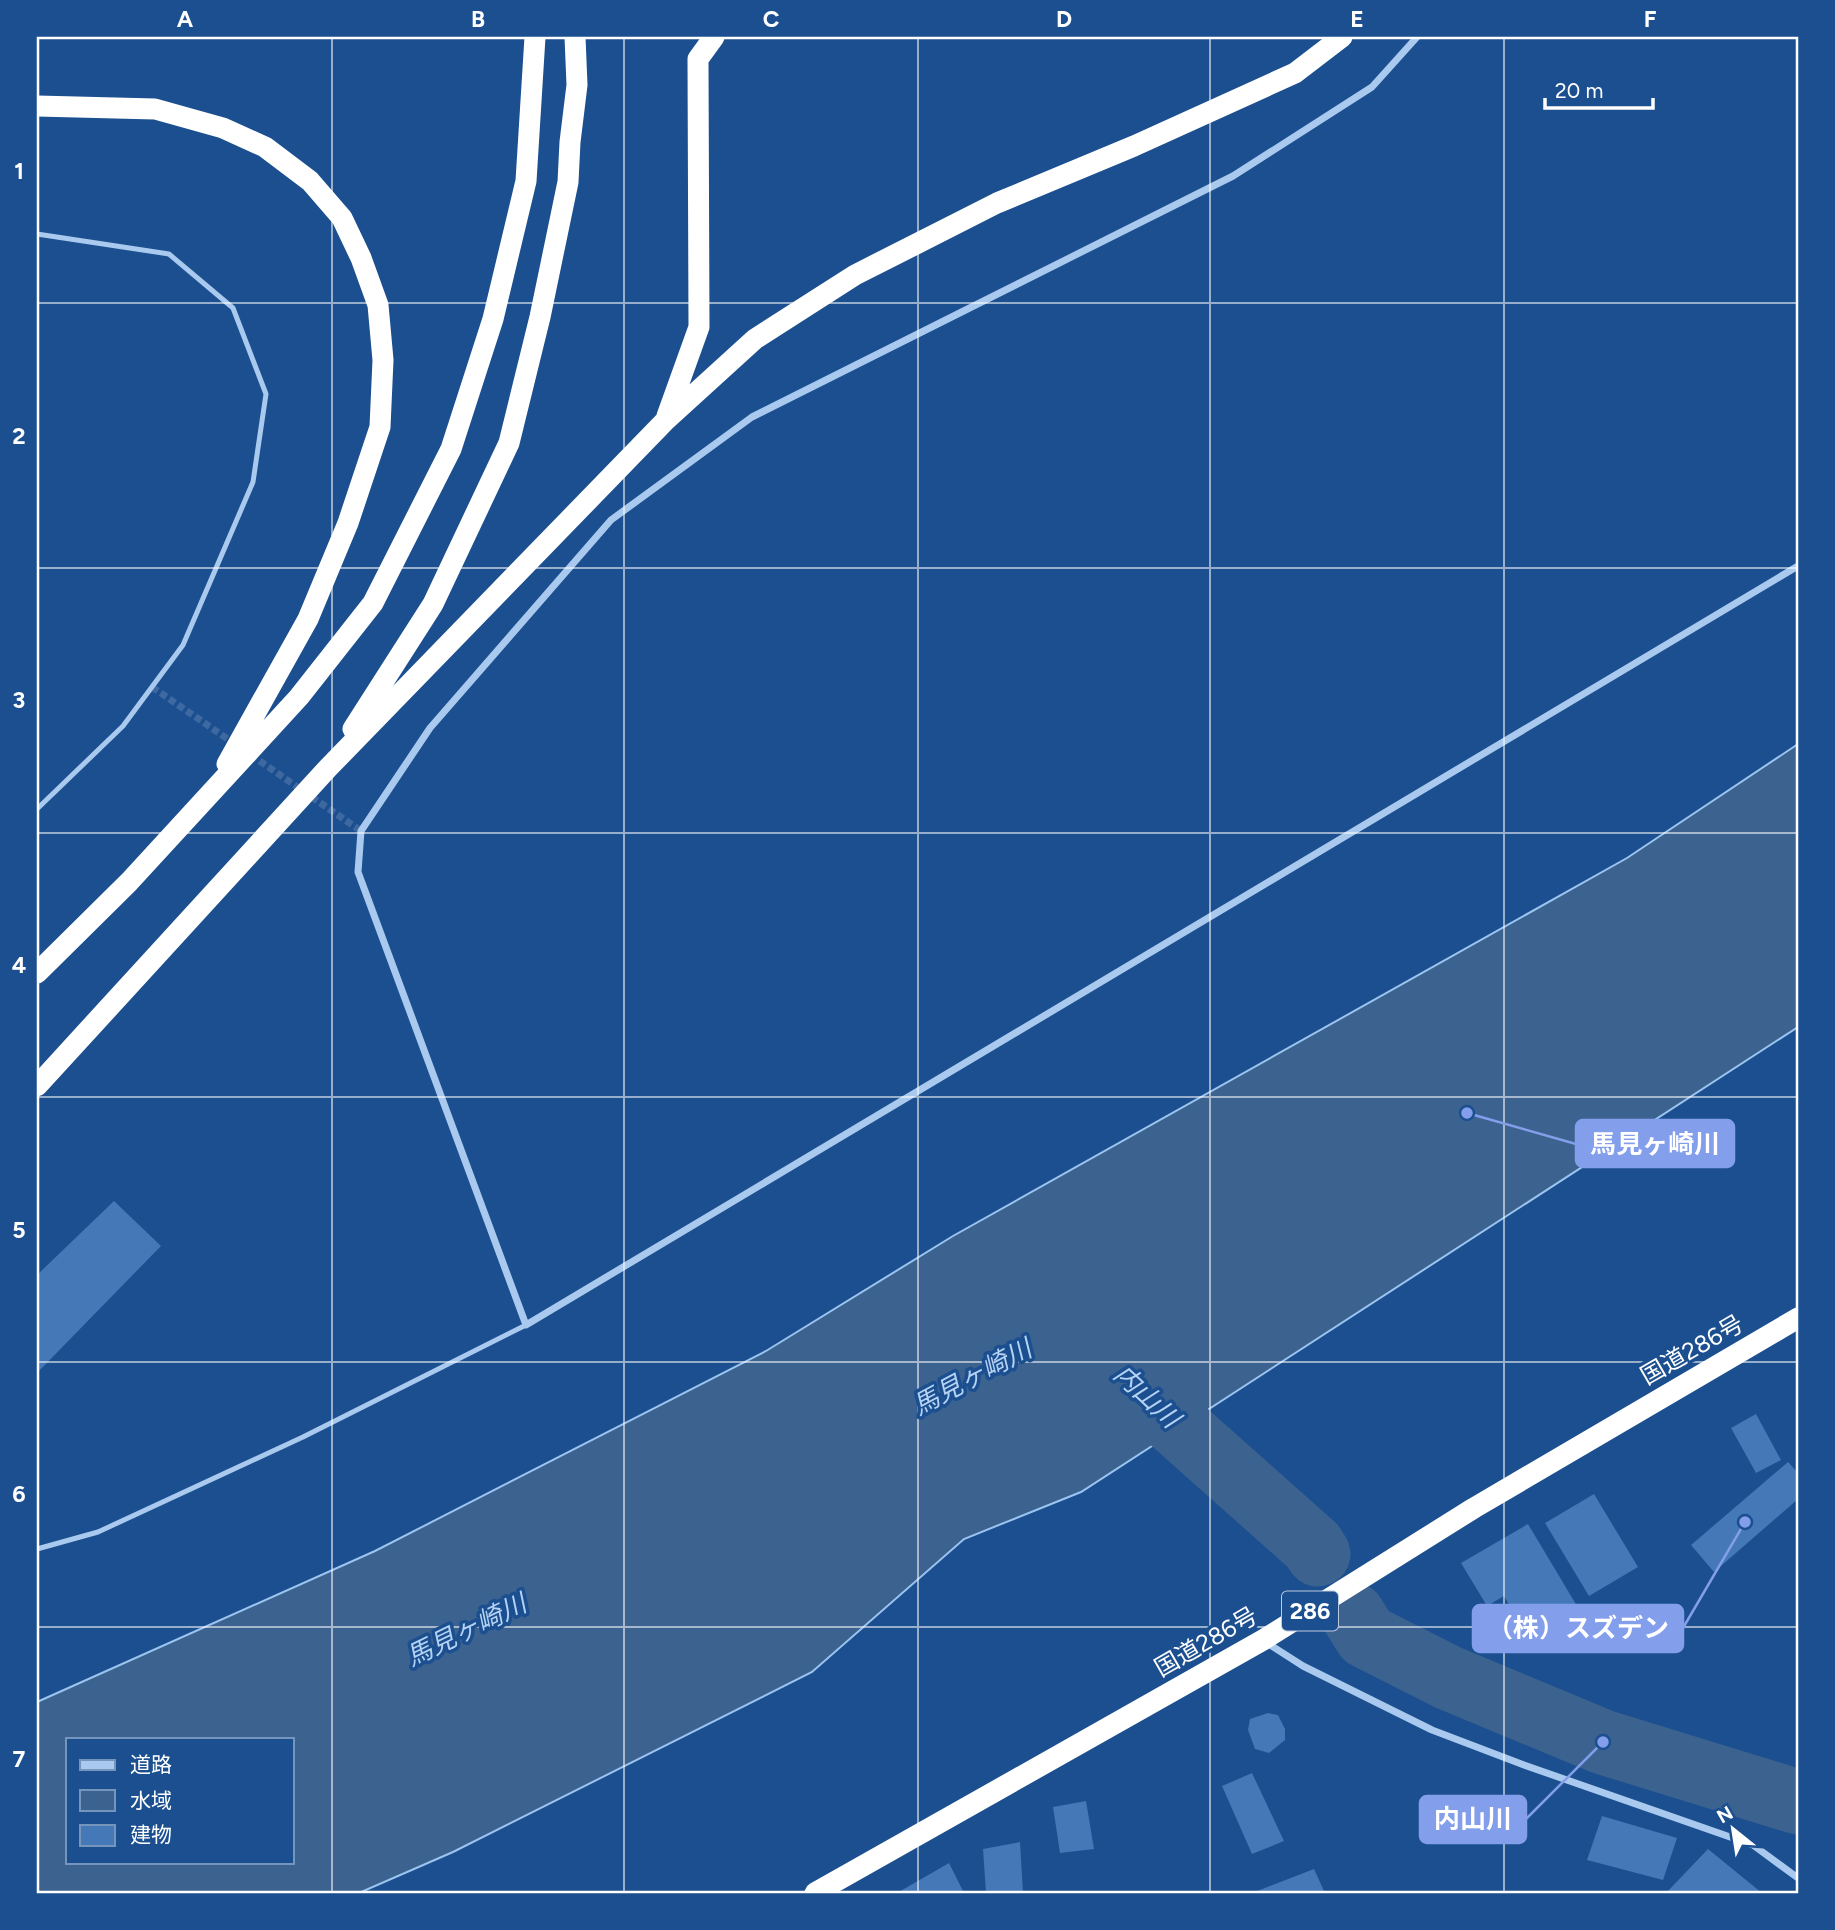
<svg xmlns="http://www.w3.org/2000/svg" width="1835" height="1930" font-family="Figtree,'Noto Sans JP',sans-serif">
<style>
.water{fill:#3c6290;stroke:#9cc4f0;stroke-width:2;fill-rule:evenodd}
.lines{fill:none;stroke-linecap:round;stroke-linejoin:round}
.river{stroke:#3c6290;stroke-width:65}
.building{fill:#4478b7}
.street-tunnel{stroke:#3d69a0;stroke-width:7;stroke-dasharray:7 3.5;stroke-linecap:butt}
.lane{stroke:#a9c9ee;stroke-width:5}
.street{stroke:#a9c9ee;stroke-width:7}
.highway{stroke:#fff;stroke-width:21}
.grid{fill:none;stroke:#fff;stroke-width:2;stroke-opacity:0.55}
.labels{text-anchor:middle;stroke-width:7;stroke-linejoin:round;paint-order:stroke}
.shield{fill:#1b4f8f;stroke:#bbcadd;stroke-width:2}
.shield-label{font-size:23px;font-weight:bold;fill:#fff}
.street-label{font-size:24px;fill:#fff;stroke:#1b4f8f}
.water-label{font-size:26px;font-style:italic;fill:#b5d3f5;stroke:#1b4f8f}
.leader{fill:none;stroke:#839eea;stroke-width:2.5}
.callout-dot{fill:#839eea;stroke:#1b4f8f;stroke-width:2.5}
.callout{fill:#839eea;stroke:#839eea;stroke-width:2.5}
.callout-label{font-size:26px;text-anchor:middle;font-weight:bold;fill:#fff}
.neatline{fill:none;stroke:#fff;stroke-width:2.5}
.grid-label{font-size:23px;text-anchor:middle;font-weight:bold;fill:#fff}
</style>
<rect width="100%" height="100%" fill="#1b4f8f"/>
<path class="water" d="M1798 744V1027L1081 1492 964 1539 812 1672 453 1852 359 1893H37V1702L375 1551 766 1351 953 1236 1627 858ZM68 1739H292V1862H68Z"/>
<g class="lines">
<path class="river" d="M1115 1367 1123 1377 1313 1546 1318 1554
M1353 1615 1366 1636 1449 1678 1603 1742 1798 1802"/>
</g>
<path class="building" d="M114 1201 161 1246 37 1373V1275Z
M1756 1414 1781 1460 1756 1473 1731 1428Z
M1788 1462 1798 1473V1499L1714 1572 1691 1545Z
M1594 1494 1638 1567 1589 1596 1545 1523Z
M1528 1524 1583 1616 1533 1646 1504 1596 1487 1606 1461 1563Z
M1268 1713 1278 1715 1285 1729V1740L1269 1753 1255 1749 1248 1730 1250 1719Z
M1252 1773 1284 1841 1252 1854 1222 1786Z
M1086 1801 1094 1849 1060 1853 1053 1807Z
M1602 1816 1677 1838 1663 1880 1587 1860Z
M1020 1842 1023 1893H986L983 1849Z
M1708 1849 1762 1893H1666Z
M949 1863 964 1893H897Z
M1314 1869 1325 1893H1252Z"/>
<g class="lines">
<path class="street-tunnel" d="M152 687 235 744
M251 755 361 831"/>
<path class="lane" d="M37 234 169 254 233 308 266 394 253 482 183 645 123 726 37 809
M37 1549 98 1532 303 1437 526 1325"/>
<path class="street" d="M1417 37 1372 87 1233 176 752 417 611 520 430 728 361 831 358 872 526 1325 1798 566
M1267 1643 1303 1666 1432 1730 1524 1765 1753 1845 1798 1878"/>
<path class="highway" d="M37 106 155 109 223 128 265 147 310 181 342 218 361 258 378 305 383 360 380 427 348 523 308 619 227 764
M667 416 699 327 698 59 714 37
M353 729 433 604 509 443 540 317 568 182 570 142 577 85 575 37
M37 973 129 882 299 697 373 603 451 449 493 319 526 181 535 37
M37 1086 328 768 666 420 755 339 855 275 997 203 1134 146 1295 73 1342 37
M815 1893 1263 1640 1474 1508 1798 1318"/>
</g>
<path class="grid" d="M332 37V1893M624 37V1893M918 37V1893M1210 37V1893M1504 37V1893M37 303H1798M37 568H1798M37 833H1798M37 1097H1798M37 1362H1798M37 1627H1798"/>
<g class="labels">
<rect class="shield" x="1282" y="1591.5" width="56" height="39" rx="5"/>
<g class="shield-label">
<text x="1310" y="1619">286</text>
</g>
<g class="street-label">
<text transform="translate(1692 1350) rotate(-30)" y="8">国道286号</text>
<text transform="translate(1206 1642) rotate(-30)" y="8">国道286号</text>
</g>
<g class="water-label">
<text transform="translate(972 1377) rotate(-28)" y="9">馬見ヶ崎川</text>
<text transform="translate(1147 1396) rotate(43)" y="9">内山川</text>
<text transform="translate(466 1630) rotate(-26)" y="9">馬見ヶ崎川</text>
</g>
</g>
<path class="leader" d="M1467 1113L1576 1144M1745 1522L1683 1628M1603 1742L1526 1819"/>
<g class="callout-dot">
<circle cx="1467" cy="1113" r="7"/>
<circle cx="1745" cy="1522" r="7"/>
<circle cx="1603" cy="1742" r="7"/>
</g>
<g class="callout">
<rect x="1576" y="1120" width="158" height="47" rx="7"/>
<rect x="1473" y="1605" width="210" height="47" rx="7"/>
<rect x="1420" y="1796" width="106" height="47" rx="7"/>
</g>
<g class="callout-label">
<text x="1655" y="1153">馬見ヶ崎川</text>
<text x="1578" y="1637">（株）スズデン</text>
<text x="1473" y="1828">内山川</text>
</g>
<rect width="1835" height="1930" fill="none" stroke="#1b4f8f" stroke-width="77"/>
<rect x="66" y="1738" width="228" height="126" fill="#1b4f8f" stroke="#7695bc" stroke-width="2"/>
<rect x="80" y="1760" width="35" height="10" fill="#a9c9ee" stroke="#7695bc" stroke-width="2"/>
<text x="130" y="1772" font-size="21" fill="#ffffff">道路</text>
<rect x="80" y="1790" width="35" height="21" fill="#3c6290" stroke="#7695bc" stroke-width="2"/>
<text x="130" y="1808" font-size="21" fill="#ffffff">水域</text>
<rect x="80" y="1825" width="35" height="21" fill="#4478b7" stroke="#7695bc" stroke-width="2"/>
<text x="130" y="1842" font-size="21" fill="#ffffff">建物</text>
<g transform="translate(1733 1829) rotate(330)" stroke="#1b4f8f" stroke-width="5" paint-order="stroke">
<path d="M0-5L12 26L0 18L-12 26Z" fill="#ffffff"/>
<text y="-10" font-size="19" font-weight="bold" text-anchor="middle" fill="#ffffff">N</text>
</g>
<path d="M1545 98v10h108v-10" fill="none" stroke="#ffffff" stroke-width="3.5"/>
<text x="1555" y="98" font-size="21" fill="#ffffff" stroke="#1b4f8f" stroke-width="5" paint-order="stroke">20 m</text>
<rect x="38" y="38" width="1759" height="1854" class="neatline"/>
<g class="grid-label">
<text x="185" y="27">A</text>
<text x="478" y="27">B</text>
<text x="771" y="27">C</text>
<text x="1064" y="27">D</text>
<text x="1357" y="27">E</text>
<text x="1650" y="27">F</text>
<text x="19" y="179">1</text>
<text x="19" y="444">2</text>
<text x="19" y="708">3</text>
<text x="19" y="973">4</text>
<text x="19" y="1238">5</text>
<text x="19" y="1502">6</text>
<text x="19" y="1767">7</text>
</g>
</svg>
